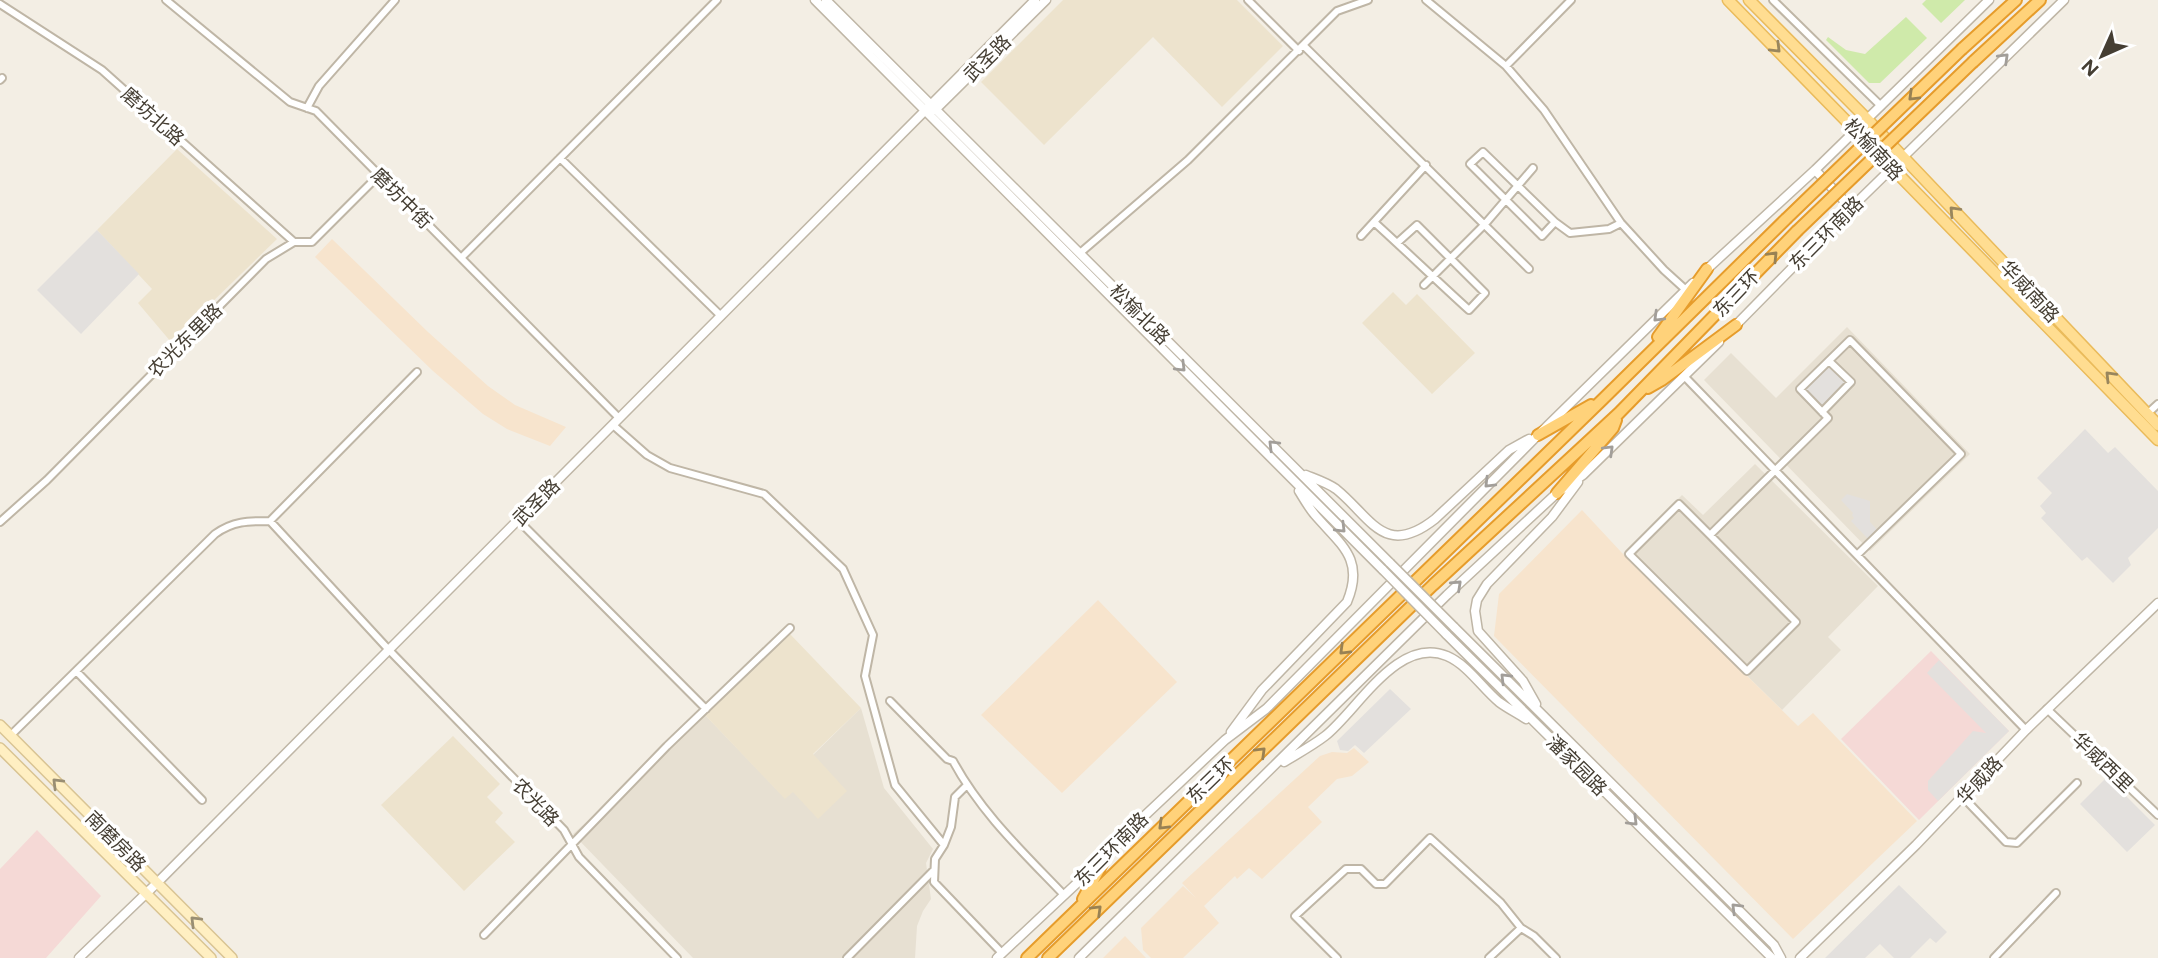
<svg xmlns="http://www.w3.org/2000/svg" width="2158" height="958" font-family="Figtree,'Noto Sans SC',sans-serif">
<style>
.residential{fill:#e7e0d2}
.commercial{fill:#f7e4cd}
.education{fill:#ede3cd}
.medical{fill:#f5d9d6}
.green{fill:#cfeaaa}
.parking{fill:#e3e0dd}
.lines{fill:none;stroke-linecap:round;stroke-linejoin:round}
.minor-casing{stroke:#bfb6a6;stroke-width:10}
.tertiary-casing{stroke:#bfb6a6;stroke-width:11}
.secondary-casing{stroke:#d9c493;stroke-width:12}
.primary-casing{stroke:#eabb5b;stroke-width:13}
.trunk-casing{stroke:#e69c2b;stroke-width:14}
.minor{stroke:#fff;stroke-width:6}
.tertiary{stroke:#fff;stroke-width:8}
.secondary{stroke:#ffefc2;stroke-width:9}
.primary{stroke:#ffdd91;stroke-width:10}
.trunk{stroke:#ffd27a;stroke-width:10}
.tertiary-bridge-casing{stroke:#bfb6a6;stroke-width:11;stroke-linecap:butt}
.trunk-bridge-casing{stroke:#e69c2b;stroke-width:14;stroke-linecap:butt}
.tertiary-bridge{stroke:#fff;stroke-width:8}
.trunk-bridge{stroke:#ffd27a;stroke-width:10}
.oneway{stroke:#99865d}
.oneway2{stroke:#a29e99}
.oneway3{stroke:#998153}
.oneway4{stroke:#998e73}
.labels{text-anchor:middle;stroke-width:7;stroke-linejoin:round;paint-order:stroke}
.street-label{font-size:19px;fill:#453e33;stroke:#fff}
</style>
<rect width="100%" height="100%" fill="#f3eee4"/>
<path class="residential" d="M1847 327 1970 454 1870 551 1704 380 1731 353 1776 398Z
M1755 464 1878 586 1828 637 1841 650 1782 710 1623 554 1682 495 1703 515Z
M861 708 884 788 933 849 926 863 931 899 923 911 917 926 915 958H693L573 834 705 715 785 798 792 791 813 755Z"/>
<path class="commercial" d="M332 239 428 332 488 386 515 405 566 427 550 446 507 429 483 414 433 371 315 257Z
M1582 510 1623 554 1798 726 1813 713 1917 821 1793 939 1494 636 1499 594Z
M1098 600 1177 682 1062 793 981 715Z
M1354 748 1369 762 1352 776 1337 779 1308 807 1322 822 1262 879 1249 868 1237 879 1235 876 1204 906 1219 923 1183 958H1151L1143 950 1141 928 1183 886 1196 898 1182 883 1320 756 1332 752 1347 753Z
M1125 936 1146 958H1103Z"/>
<path class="education" d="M1063 0H1237L1283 46 1222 107 1153 37 1044 145 981 82Z
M177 149 277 239 171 342 138 303 152 289 97 230Z
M1393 292 1406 305 1417 294 1475 353 1432 394 1362 323Z
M790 634 861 708 813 754 847 791 818 819 793 792 785 799 705 715Z
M453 736 500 784 487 797 503 813 495 822 515 842 464 891 381 805Z"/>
<path class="medical" d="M1931 651 2009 731 1919 820 1841 739Z
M37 830 101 896 46 958H0V869Z"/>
<path class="green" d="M1926 0H1965L1941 23 1922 4Z
M1906 17 1927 38 1880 83H1869L1826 40 1828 37 1846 50 1865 54Z"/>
<path class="parking" d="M97 230 139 274 81 334 37 290Z
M1829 361 1851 382 1822 412 1800 389Z
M2085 429 2108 453 2115 447 2158 491V528L2128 558 2131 565 2113 583 2087 557 2082 561 2041 518 2046 513 2040 506 2052 493 2037 478Z
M1847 494 1870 501V522L1880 533 1871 542 1851 521 1854 518 1852 515 1853 513 1841 500Z
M1939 660 2009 731 1938 801 1928 790V781L1973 731 1986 733 1927 673Z
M1390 689 1411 709 1364 753 1355 745 1348 751 1340 750 1337 741Z
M2107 777 2155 825 2127 852 2080 804Z
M1899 885 1947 932 1936 943 1930 938 1910 958H1894L1880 944 1865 958H1825Z"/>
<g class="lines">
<g class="minor-casing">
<path id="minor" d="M166 0 290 102 316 111 619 418
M1248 0 1299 51
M1426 0 1506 66 1544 110 1621 223 1664 270 1686 290
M1773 0 1881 106
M0 4 102 70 294 242
M1304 46 1529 269
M1506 66 1571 0
M0 80 2 78
M307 108 319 86 395 0
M1483 152 1555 222 1542 236 1470 164Z
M560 158 721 316
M1374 222C1406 251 1437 281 1469 310L1485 293 1417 225 1397 243
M1555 222 1570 233 1609 229 1621 223
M1361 236 1426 165
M1080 253 1188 160 1337 11 1368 0
M461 258 717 0
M1424 285 1485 224 1533 168
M1685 377 2026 730
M1822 412 1851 382 1829 361
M2147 414 2158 404
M613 425 647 455 670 468 764 494 843 569 873 635 865 676 895 785 944 845 935 859 934 882 1002 953
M518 520 706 709
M270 521 389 650 564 830 579 857 677 958
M0 522 47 480 266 259 294 242H312L379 175
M1710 535 1679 504 1629 554 1747 671 1796 622 1710 535 1828 418 1800 389 1850 340 1961 454 1857 555
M77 672 202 800
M890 701 947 759 953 761C981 813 1024 853 1064 895
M2047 709 2158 815
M11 735 215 534C233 521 248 521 270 521L417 372
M1963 797 2006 842 2017 843 2077 783
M944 845 951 827 955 797 966 786
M484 935 667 746 790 628
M847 958 934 870
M1337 958 1295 916 1346 869H1361L1376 884H1385L1430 838 1501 903 1521 928 1534 936 1556 958
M1489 958 1521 928
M1994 958 2056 893"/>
</g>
<g class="tertiary-casing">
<path id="tertiary" d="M815 0 1383 570
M826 0 1390 563
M932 110H935L1046 0
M1815 170 1851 208
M1705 271 1815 170 1989 0
M1733 328 1851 208 2064 0
M1306 475C1316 479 1328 483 1336 489 1371 517 1384 559 1435 519L1509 450 1529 439
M1454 627 1774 945 1781 958
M1446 634 1772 958
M1536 704 1523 681 1478 631 1475 611 1477 600 1487 584 1552 517 1578 482
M1231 732 1262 690 1347 602C1365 559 1341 545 1315 515 1309 508 1304 499 1299 491
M1284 762C1297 754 1312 746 1325 736 1357 711 1398 635 1447 656 1468 665 1482 688 1499 702 1507 708 1517 713 1526 719
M79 958 157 883 1035 0
M997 958 1107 855 1138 822 1225 740 1266 709 1538 435 1693 283
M1079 958 1447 595 1557 493 1583 475 1719 342
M1800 958 1916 845 2026 730 2158 603"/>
</g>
<g class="secondary-casing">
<path id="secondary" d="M0 725 232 958
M0 748 211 958"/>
</g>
<g class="primary-casing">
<path id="primary" d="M1728 0 2158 440
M1749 0 1868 120 2158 425"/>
</g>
<g class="trunk-casing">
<path id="trunk" d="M1962 49 2016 0
M1973 62 2040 0
M1658 337 1707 269
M1648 388 1662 380 1736 325
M1538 435 1591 405
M1557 493 1613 428 1616 420
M1083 899 1107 855
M1027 958 1603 399 1786 219
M1048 958 1433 585 1619 413 1797 231"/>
</g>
<use href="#minor" class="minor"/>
<use href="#tertiary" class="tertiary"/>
<use href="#secondary" class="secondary"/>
<use href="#primary" class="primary"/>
<use href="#trunk" class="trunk"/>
<g class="tertiary-bridge-casing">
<path id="tertiary-bridge" d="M1390 563 1454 627
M1383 570 1446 634"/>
</g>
<g class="trunk-bridge-casing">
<path id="trunk-bridge" d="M1786 219 1962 49
M1797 231 1973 62"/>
</g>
<use href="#tertiary-bridge" class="tertiary-bridge"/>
<use href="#trunk-bridge" class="trunk-bridge"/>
</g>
<defs><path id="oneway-chevron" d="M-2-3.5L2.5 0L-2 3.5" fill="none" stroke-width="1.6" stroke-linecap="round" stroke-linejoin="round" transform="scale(1.75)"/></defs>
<g class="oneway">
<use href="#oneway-chevron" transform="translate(1776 48) rotate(45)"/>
<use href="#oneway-chevron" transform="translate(1954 211) rotate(-133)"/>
<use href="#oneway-chevron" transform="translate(2110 376) rotate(-134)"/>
</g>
<g class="oneway2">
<use href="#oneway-chevron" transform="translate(2004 58) rotate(-44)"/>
<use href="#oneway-chevron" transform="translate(1658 317) rotate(136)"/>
<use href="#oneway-chevron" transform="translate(1181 367) rotate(45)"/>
<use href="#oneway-chevron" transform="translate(1273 445) rotate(-135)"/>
<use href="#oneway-chevron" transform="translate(1609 450) rotate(-44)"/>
<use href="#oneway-chevron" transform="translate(1489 483) rotate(135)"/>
<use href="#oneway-chevron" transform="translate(1341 528) rotate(45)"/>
<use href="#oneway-chevron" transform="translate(1457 585) rotate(-43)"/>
<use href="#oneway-chevron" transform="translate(1505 678) rotate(-135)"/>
<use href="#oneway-chevron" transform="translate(1633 821) rotate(45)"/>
<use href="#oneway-chevron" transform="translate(1736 908) rotate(-135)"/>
</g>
<g class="oneway3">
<use href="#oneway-chevron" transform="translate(1913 96) rotate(136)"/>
<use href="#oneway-chevron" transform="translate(1773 256) rotate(-46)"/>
<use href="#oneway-chevron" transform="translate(1344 650) rotate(136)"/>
<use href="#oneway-chevron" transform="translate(1261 752) rotate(-44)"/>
<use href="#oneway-chevron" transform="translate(1163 825) rotate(136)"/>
<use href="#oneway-chevron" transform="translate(1097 910) rotate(-44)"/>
</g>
<g class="oneway4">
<use href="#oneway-chevron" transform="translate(57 783) rotate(-135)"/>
<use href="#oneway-chevron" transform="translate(195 921) rotate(-135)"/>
</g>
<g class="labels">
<g class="street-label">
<text transform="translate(987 58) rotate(-45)" y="7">武圣路</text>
<text transform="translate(153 116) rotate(42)" y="7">磨坊北路</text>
<text transform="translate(1874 149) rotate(47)" y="7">松榆南路</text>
<text transform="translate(402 198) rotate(45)" y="7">磨坊中街</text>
<text transform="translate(1826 233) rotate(-45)" y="7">东三环南路</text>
<text transform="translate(2030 291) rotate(47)" y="7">华威南路</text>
<text transform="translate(1736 293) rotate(-46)" y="7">东三环</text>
<text transform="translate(1140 314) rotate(45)" y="7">松榆北路</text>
<text transform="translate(185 340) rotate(-45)" y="7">农光东里路</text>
<text transform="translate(536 502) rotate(-45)" y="7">武圣路</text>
<text transform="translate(2103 762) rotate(44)" y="7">华威西里</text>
<text transform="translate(1577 765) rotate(45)" y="7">潘家园路</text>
<text transform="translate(1210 780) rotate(-44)" y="7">东三环</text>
<text transform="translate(1979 780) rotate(-47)" y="7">华威路</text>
<text transform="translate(536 802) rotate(46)" y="7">农光路</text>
<text transform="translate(116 841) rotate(45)" y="7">南磨房路</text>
<text transform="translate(1111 849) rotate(-45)" y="7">东三环南路</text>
</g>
</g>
<g transform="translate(2102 56) rotate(225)" stroke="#ffffff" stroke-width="5" paint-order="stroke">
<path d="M0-5L12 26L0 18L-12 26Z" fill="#453e33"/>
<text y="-10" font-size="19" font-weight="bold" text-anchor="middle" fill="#453e33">N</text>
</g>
</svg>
